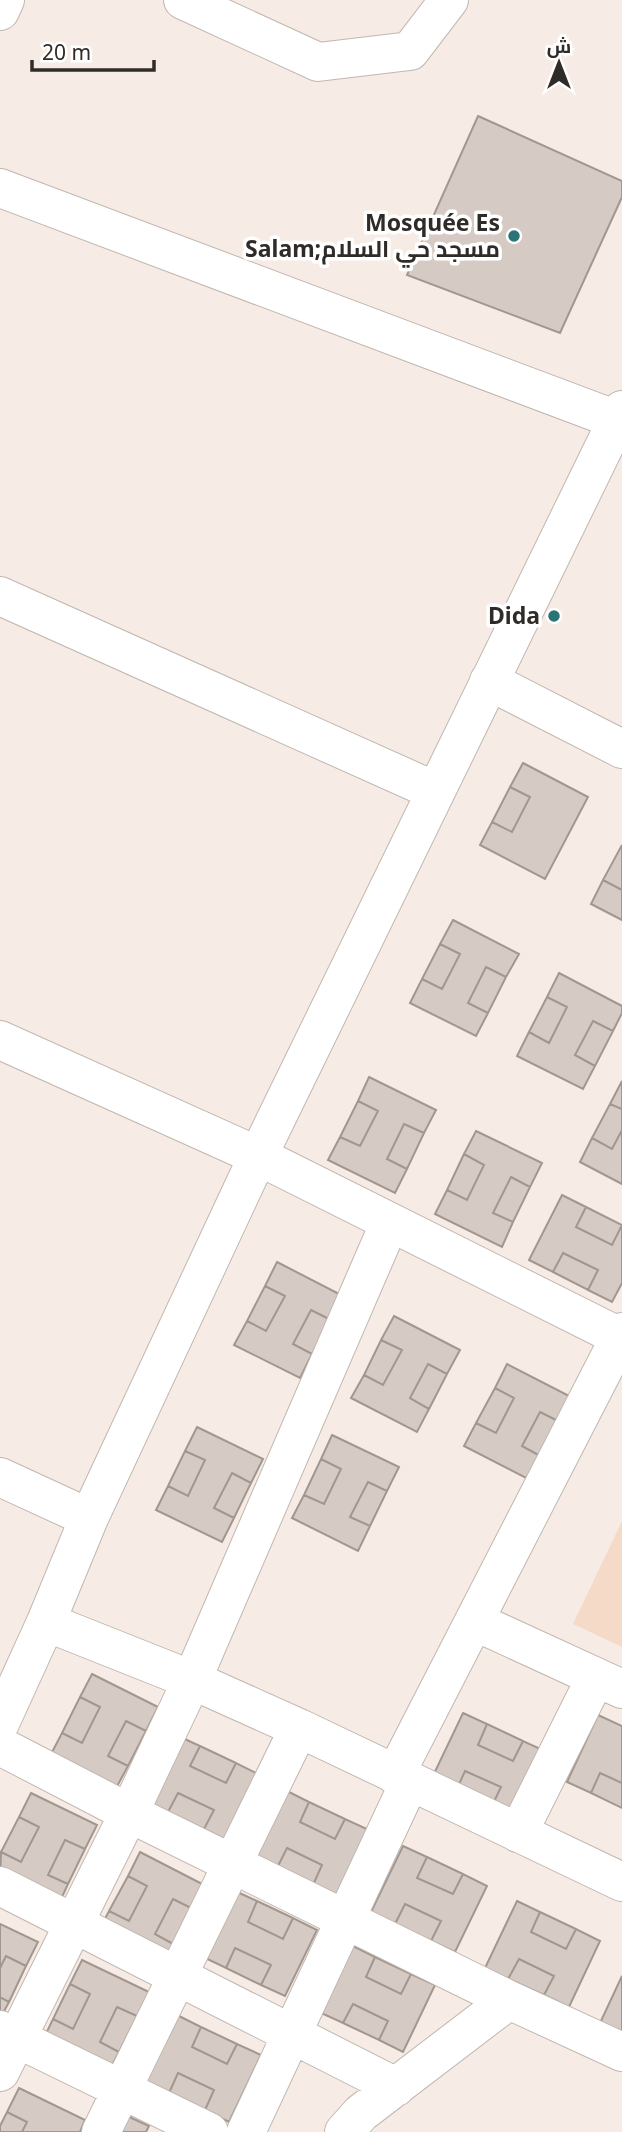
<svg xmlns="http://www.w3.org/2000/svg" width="622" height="2132" font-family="'Noto Sans',Cairo,sans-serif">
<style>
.green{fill:#f6dac8}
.building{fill:#d6cbc4;stroke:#a19790;stroke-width:2}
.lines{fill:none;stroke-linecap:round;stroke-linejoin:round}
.minor-casing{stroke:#c1b7b0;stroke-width:40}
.minor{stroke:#fff;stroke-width:38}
.poi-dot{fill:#2a7478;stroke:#fff;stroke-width:2.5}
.labels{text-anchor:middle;stroke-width:7;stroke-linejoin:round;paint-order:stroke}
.poi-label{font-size:23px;font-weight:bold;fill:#2f2b28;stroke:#fff;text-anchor:end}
</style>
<rect width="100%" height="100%" fill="#f7ece5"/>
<path class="green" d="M622 1521V1647L573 1624Z"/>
<path class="building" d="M478 116 622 181V197L560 333 407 275Z
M523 763 588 797 545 879 480 845 492 822 512 832 530 797 510 787Z
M510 787 530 797 512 832 492 822Z
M622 845V890L603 880Z
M603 880 622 890V920L591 904Z
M453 920 519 954 506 977 486 967 468 1003 488 1013 476 1036 410 1003 422 979 442 989 460 954 440 944Z
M440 944 460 954 442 989 422 979Z
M486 967 506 977 488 1013 468 1003Z
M559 973 622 1006V1013L613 1031 593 1021 575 1055 595 1066 583 1089 517 1056 529 1032 549 1043 567 1007 547 997Z
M547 997 567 1007 549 1043 529 1032Z
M593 1021 613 1031 595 1066 575 1055Z
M369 1077 436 1110 424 1133 404 1124 387 1159 407 1169 395 1193 328 1160 340 1137 360 1146 378 1111 358 1101Z
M622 1081V1109L610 1104Z
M358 1101 378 1111 360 1146 340 1137Z
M610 1104 622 1109V1130L612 1149 592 1138Z
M404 1124 424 1133 407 1169 387 1159Z
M622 1130V1184L580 1162 592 1138 612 1149Z
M476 1131 542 1163 530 1187 511 1177 493 1213 513 1222 502 1247 435 1214 447 1190 467 1200 484 1165 464 1154Z
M464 1154 484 1165 467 1200 447 1190Z
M511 1177 530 1187 513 1222 493 1213Z
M562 1195 586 1207 576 1227 612 1245 622 1225V1283L612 1302 588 1290 598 1270 563 1253 553 1272 529 1260Z
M586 1207 622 1225 612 1245 576 1227Z
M563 1253 598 1270 588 1290 553 1272Z
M277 1262 343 1296 331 1320 311 1310 293 1344 312 1354 300 1378 234 1345 247 1321 266 1331 285 1296 265 1286Z
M265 1286 285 1296 266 1331 247 1321Z
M311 1310 331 1320 312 1354 293 1344Z
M394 1316 460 1350 447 1374 428 1364 410 1398 429 1409 417 1432 351 1398 364 1375 383 1385 402 1350 381 1340Z
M381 1340 402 1350 383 1385 364 1375Z
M428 1364 447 1374 429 1409 410 1398Z
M507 1364 573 1398 560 1422 540 1412 522 1446 542 1457 530 1480 464 1446 476 1423 496 1433 514 1398 495 1388Z
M495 1388 514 1398 496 1433 476 1423Z
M540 1412 560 1422 542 1457 522 1446Z
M197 1427 263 1459 251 1483 232 1473 214 1508 234 1518 222 1542 156 1510 168 1486 188 1496 205 1460 185 1451Z
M332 1435 399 1467 387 1491 368 1482 350 1517 370 1526 358 1551 292 1518 304 1495 324 1504 341 1469 321 1459Z
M185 1451 205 1460 188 1496 168 1486Z
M321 1459 341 1469 324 1504 304 1495Z
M232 1473 251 1483 234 1518 214 1508Z
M368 1482 387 1491 370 1526 350 1517Z
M92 1674 158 1707 146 1731 126 1721 108 1756 128 1766 115 1790 50 1756 62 1733 82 1743 100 1707 80 1697Z
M80 1697 100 1707 82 1743 62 1733Z
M463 1713 487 1724 478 1745 513 1761 523 1741 547 1752 516 1819 491 1808 501 1787 465 1771 456 1791 431 1780Z
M598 1715 622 1726V1783L600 1773 591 1793 567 1782Z
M126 1721 146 1731 128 1766 108 1756Z
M487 1724 523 1741 513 1761 478 1745Z
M176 1735 200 1746 190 1766 226 1783 236 1763 260 1775 228 1841 204 1829 214 1810 178 1793 168 1812 144 1801Z
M200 1746 236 1763 226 1783 190 1766Z
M465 1771 501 1787 491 1808 456 1791Z
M600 1773 622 1783V1808L591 1793Z
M285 1790 309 1802 300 1822 335 1839 345 1819 369 1830 337 1897 313 1885 322 1865 287 1848 277 1868 253 1857Z
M31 1793 97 1825 85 1849 65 1840 48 1875 68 1884 57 1908 0 1881 1 1852 21 1862 39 1827 19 1817Z
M178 1793 214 1810 204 1829 168 1812Z
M309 1802 345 1819 335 1839 300 1822Z
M19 1817 39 1827 21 1862 1 1852Z
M65 1840 85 1849 68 1884 48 1875Z
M403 1846 427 1857 417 1878 453 1894 463 1874 487 1886 455 1952 431 1941 441 1921 405 1904 395 1924 371 1912Z
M287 1848 322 1865 313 1885 277 1868Z
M140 1852 206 1886 193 1909 173 1899 155 1934 175 1945 163 1968 97 1934 109 1911 129 1921 147 1886 128 1876Z
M427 1857 463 1874 453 1894 417 1878Z
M128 1876 147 1886 129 1921 109 1911Z
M233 1890 257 1901 248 1922 283 1939 293 1918 317 1930 285 1996 261 1985 271 1965 235 1948 226 1968 201 1956Z
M173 1899 193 1909 175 1945 155 1934Z
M257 1901 293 1918 283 1939 248 1922Z
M517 1901 540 1912 531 1932 566 1949 576 1929 600 1941 569 2007 544 1995 554 1976 519 1959 508 1979 485 1968Z
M405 1904 441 1921 431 1941 395 1924Z
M540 1912 576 1929 566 1949 531 1932Z
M0 1924 38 1942 26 1966 6 1956 0 1968Z
M351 1945 375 1957 366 1977 401 1994 411 1974 435 1985 403 2052 379 2040 388 2021 353 2004 343 2023 319 2012Z
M235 1948 271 1965 261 1985 226 1968Z
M6 1956 26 1966 9 2002 0 1997V1968Z
M375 1957 411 1974 401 1994 366 1977Z
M519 1959 554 1976 544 1995 508 1979Z
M82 1960 149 1992 137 2016 117 2007 100 2042 119 2052 107 2075 41 2044 53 2019 73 2029 90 1994 70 1984Z
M622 1976V2034L600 2023Z
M70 1984 90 1994 73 2029 53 2019Z
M0 1997 9 2002 0 2019Z
M353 2004 388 2021 379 2040 343 2023Z
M117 2007 137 2016 119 2052 100 2042Z
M177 2015 201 2027 192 2047 227 2064 237 2044 261 2055 229 2122 205 2110 214 2090 178 2073 169 2093 145 2082Z
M201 2027 237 2044 227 2064 192 2047Z
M178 2073 214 2090 205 2110 169 2093Z
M19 2088 85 2120 80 2132H22L27 2122 7 2112Z
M7 2112 27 2122 22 2132H0V2126Z
M125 2115 149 2126 146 2132H117Z"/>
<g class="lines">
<g class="minor-casing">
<path id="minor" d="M183 0 318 62 410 51 449 0
M0 11 5 0
M0 188 617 420
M622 410 258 1156 620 1337 622 1332
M0 596 435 791
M489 681 622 749
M0 1040 258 1156 89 1518 46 1622 0 1723
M0 1477 89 1518
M474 1621 622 1689
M46 1622 192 1680 299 1728 622 1882
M0 1746 129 1813 509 2000
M395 1775 620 1337
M518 1833 596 1677
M0 1886 396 2087
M0 2030 209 2132
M0 2072 129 1813 192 1680 390 1222
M101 2132 299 1728
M246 2132 410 1781
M344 2132 361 2113 509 2000 622 2052"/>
</g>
<use href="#minor" class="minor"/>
</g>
<g class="poi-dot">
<circle cx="514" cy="236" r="7"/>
<circle cx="554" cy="616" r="7"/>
</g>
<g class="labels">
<g class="poi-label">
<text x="500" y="231">Mosquée Es<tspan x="500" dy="26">Salam;مسجد حي السلام</tspan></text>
<text x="540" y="624">Dida</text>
</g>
</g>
<g transform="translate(559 63)" stroke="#ffffff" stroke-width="5" paint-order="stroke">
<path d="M0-5L12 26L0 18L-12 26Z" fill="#2f2b28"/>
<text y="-10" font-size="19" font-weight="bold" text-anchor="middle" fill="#2f2b28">ش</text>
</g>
<path d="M32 60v10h122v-10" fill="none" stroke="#2f2b28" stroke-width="3.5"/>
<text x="42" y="60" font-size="21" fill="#2f2b28" stroke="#ffffff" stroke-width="5" paint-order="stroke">20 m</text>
</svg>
